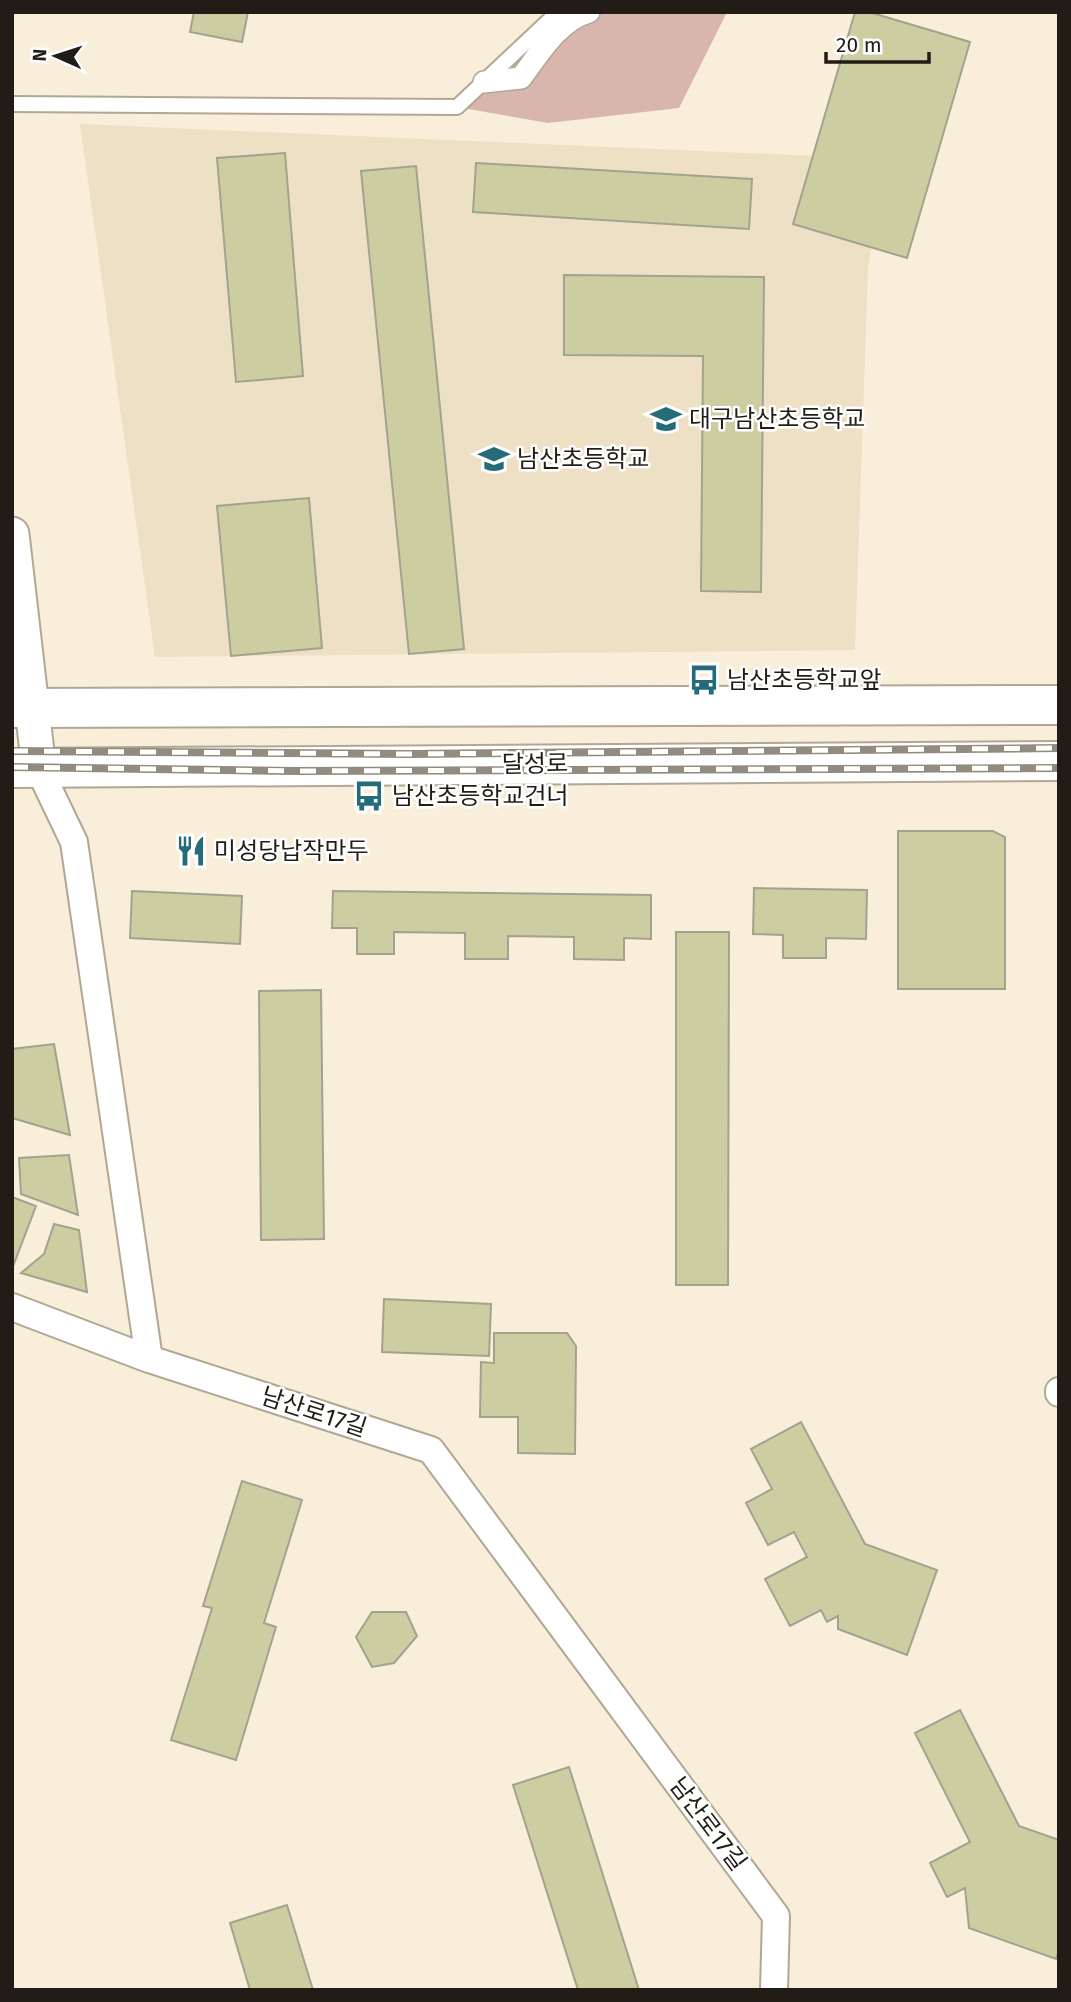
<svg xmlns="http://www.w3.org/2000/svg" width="1071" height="2002" font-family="'Fira Sans','Noto Sans KR',sans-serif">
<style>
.built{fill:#eee0c5}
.green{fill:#d8b5ad}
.building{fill:#cccea2;stroke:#a2a38f;stroke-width:2}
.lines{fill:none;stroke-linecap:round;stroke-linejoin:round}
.service-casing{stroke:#b1a794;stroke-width:18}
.pedestrian-casing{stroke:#b1a794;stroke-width:24}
.minor-casing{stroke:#b1a794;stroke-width:30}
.tertiary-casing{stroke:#b1a794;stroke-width:37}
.secondary-casing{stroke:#b1a794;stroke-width:42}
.service{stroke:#fff;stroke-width:14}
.pedestrian{stroke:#fff;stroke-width:21}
.minor{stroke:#fff;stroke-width:26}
.tertiary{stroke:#fff;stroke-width:33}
.secondary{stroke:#fff;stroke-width:38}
.rail-casing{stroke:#938c7e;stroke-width:8}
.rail{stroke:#fff;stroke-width:5;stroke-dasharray:16;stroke-linecap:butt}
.labels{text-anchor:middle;stroke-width:5;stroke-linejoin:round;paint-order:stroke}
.poi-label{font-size:24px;fill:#211d16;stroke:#fff;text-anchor:start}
.street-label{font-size:24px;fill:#211d16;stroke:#fff}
</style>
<rect width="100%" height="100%" fill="#f8eeda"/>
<path class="built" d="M80 124 887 159 868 268 855 650 155 657Z"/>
<path class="green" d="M558 12H727L679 108 548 123 457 107Z"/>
<path class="building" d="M194 12H248L242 42 190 32Z
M855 12H869L970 42 907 258 793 224Z
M285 153 303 376 236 382 217 158Z
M476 163 752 179 749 229 473 212Z
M416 166 464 649 409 654 361 171Z
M564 275 764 277 761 592 701 591 703 356 564 355Z
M309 498 322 648 231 656 217 506Z
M898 831H993L1005 837V989H898Z
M754 888 867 890 866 939 826 938V958H783V935L753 934Z
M132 891 242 896 240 944 130 938Z
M333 891 651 895V939L624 938V960L574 959V937L508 936V959H465V933L394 932V954H357V928H332Z
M676 932H729L728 1285H676Z
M321 990 324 1239 261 1240 259 991Z
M54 1044 70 1135 12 1118V1049Z
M69 1155 78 1215 21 1194 19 1158Z
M12 1197 36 1206 12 1269Z
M54 1224 79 1230 87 1292 21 1273 44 1254Z
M384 1299 491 1304 489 1356 382 1352Z
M494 1333H567L576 1346 575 1454 518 1453V1417H480L481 1362 494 1363Z
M801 1422 865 1544 937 1570 907 1655 838 1629V1616L827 1622 821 1610 790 1626 765 1579 807 1557 794 1532 768 1545 746 1503 772 1489 751 1449Z
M242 1481 302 1500 264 1623 276 1627 236 1760 171 1740 212 1608 203 1606Z
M372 1612H406L417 1636 394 1663 372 1667 356 1637Z
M960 1710 1019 1826 1059 1840V1950L1056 1959 969 1928 965 1888 947 1897 930 1863 970 1842 915 1733Z
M569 1767 639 1990H578L513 1785Z
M287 1905 313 1990H250L230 1923Z"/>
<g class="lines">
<g class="service-casing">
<path id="service" d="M12 104 457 107 558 12"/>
</g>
<g class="pedestrian-casing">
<path id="pedestrian" d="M484 82 521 78C539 54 559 20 589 12"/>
</g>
<g class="minor-casing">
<path id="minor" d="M39 769 74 842 149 1359
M12 1307 149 1359 431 1450 776 1916 774 1990
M1059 1391V1393"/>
</g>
<g class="tertiary-casing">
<path id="tertiary" d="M12 534 39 769"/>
</g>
<g class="secondary-casing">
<path id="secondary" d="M12 708 1059 705
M12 768 1059 761"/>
</g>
<use href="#service" class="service"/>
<use href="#pedestrian" class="pedestrian"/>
<use href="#minor" class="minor"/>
<use href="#tertiary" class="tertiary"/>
<use href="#secondary" class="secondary"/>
<g class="rail-casing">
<path id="rail" d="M12 751 410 754 1059 748
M12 767 296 771 1059 768"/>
</g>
<use href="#rail" class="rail"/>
</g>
<defs>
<g id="school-bare" transform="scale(2.415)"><path d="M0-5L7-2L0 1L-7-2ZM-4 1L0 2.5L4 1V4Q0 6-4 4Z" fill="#246c78" stroke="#fff" stroke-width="2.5" paint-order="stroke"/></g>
<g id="bus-bare" transform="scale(2.415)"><path d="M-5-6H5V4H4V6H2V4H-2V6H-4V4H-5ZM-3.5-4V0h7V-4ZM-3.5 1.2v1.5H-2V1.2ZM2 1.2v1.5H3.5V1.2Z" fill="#246c78" stroke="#fff" stroke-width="2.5" paint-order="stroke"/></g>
<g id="restaurant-bare" transform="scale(2.415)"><path d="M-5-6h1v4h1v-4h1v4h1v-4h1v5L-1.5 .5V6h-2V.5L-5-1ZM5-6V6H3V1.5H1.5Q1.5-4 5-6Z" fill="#246c78" stroke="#fff" stroke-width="2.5" paint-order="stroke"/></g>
</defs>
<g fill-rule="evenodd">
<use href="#school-bare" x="666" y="419"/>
<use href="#school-bare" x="494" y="459"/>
<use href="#bus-bare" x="704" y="680"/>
<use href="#bus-bare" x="369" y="796"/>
<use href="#restaurant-bare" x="191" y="851"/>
</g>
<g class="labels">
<g class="poi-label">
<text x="689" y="427">대구남산초등학교</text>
<text x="517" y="467">남산초등학교</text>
<text x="727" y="688">남산초등학교앞</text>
<text x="392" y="804">남산초등학교건너</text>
<text x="214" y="859">미성당납작만두</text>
</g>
<g class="street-label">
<text transform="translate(535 764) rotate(-1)" y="8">달성로</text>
<text transform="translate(314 1412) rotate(18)" y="8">남산로17길</text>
<text transform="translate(708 1824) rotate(53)" y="8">남산로17길</text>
</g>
</g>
<rect width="1071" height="2002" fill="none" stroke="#211d16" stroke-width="28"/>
<g transform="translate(56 56) rotate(273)" stroke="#ffffff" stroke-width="5" paint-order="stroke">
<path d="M0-5L12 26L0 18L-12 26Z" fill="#211d16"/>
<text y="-10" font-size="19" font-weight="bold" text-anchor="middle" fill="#211d16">N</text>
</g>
<path d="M826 52v10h103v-10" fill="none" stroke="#211d16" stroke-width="3.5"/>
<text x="836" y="52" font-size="21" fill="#211d16" stroke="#ffffff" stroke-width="5" paint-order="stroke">20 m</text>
</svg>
